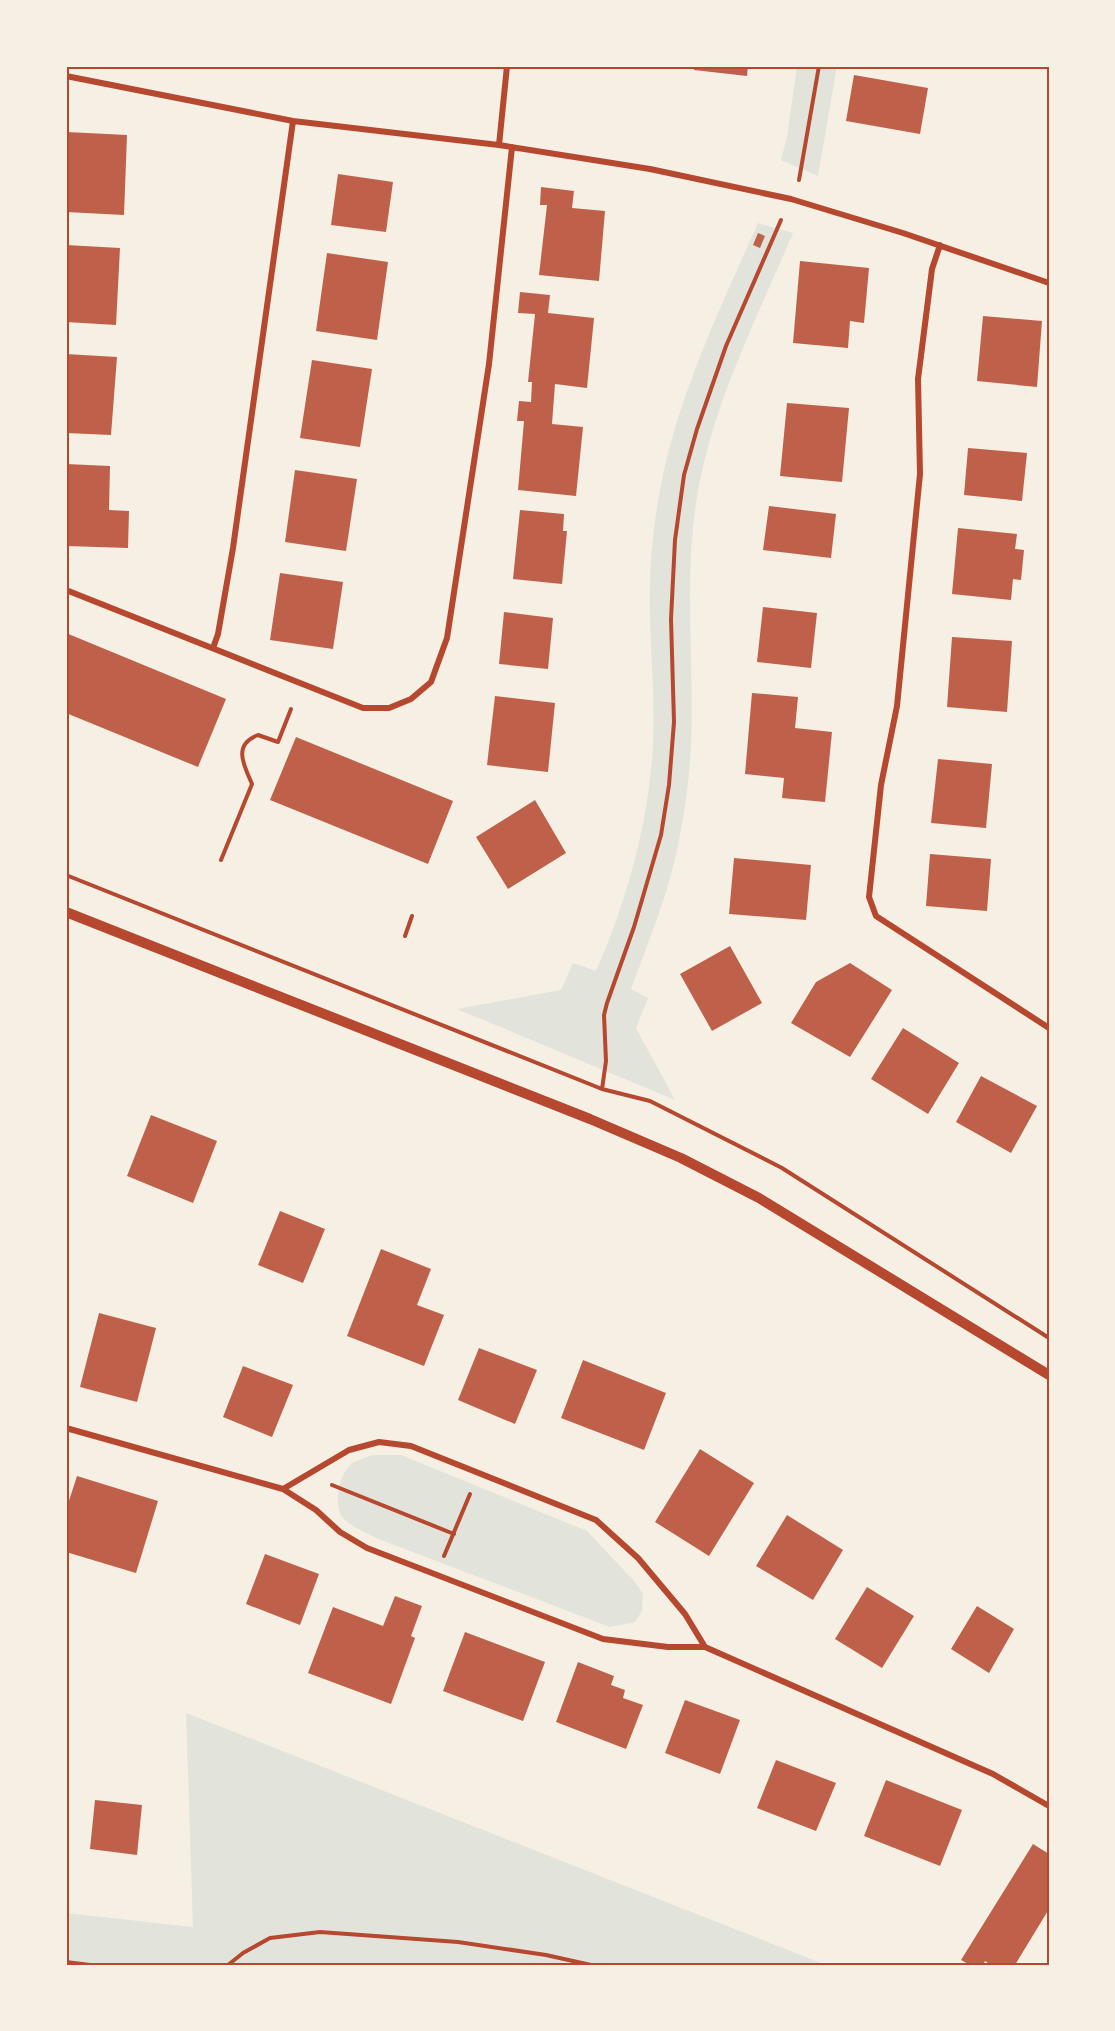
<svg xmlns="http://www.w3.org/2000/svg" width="1115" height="2031" font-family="Roboto,sans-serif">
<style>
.green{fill:#e2e4dc}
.building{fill:#bf614a}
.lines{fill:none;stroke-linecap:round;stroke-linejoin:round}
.path{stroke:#b5482f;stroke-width:4}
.minor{stroke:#b5482f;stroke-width:6}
.tertiary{stroke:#b5482f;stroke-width:10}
.neatline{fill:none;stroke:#b5482f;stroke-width:2}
</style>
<rect width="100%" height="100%" fill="#f6efe4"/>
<path class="green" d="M797 66H837L818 176 781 160 787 137Z
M758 223 793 233C757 318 712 405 697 497 683 580 695 663 691 747 688 796 680 848 665 895 655 926 643 957 631 989L648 998 636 1028 675 1100 457 1009 561 990 573 963 596 971C627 901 649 821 653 744 655 701 651 659 650 617 649 581 651 543 657 508 672 408 717 315 758 223Z
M372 1455H401L587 1531 635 1582 643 1594 642 1611 635 1622 610 1627 376 1538C366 1532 351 1527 343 1518 332 1505 340 1470 354 1462 360 1459 367 1457 372 1455Z
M186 1713 826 1965H66V1913L193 1927Z"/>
<path class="building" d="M694 66H748L747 76 694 70Z
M854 75 928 88 920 134 846 121Z
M67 132 127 135 124 215 66 212Z
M338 174 393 182 386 232 331 225Z
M541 187 574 191 572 208 605 211 599 281 539 275 547 205H540Z
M758 233 765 236 760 248 753 245Z
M66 245 120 248 116 325 66 322Z
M327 253 388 262 377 340 316 331Z
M800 261 869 268 864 323 850 321 848 348 793 343Z
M520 292 550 295 548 313 594 318 587 388 555 384 552 424 583 427 576 496 518 490 524 421H517L519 401 531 402 532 382H528L535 314 518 313Z
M983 316 1042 321 1037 387 977 381Z
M66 354 117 357 111 435 66 433Z
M312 360 372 369 360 447 300 438Z
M787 403 849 408 842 482 780 476Z
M968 448 1027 453 1022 501 964 495Z
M66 464 110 466 109 510 129 511 128 548 66 546Z
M295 470 357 479 346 551 285 542Z
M769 506 836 514 831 558 763 550Z
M520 510 564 514 563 531H567L562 584 513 579Z
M958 528 1017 534 1015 549 1024 550 1021 580 1013 579 1011 600 952 594Z
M280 573 343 582 333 649 270 640Z
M763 607 817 613 811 668 757 662Z
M504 612 553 618 548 669 499 664Z
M66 633 226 699 198 767 66 713Z
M952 637 1012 641 1007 712 947 707Z
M752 693 798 697 795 728 832 732 825 802 782 798 784 778 745 774Z
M495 696 555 703 548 772 487 765Z
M296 737 453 801 428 864 270 800Z
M938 759 992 764 986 828 931 823Z
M535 800 566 853 508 889 476 837Z
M930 854 991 859 987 911 926 906Z
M734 858 811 865 806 920 729 914Z
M730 946 762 1003 712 1031 680 974Z
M850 963 892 990 850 1057 791 1023 816 982Z
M903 1028 959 1063 928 1114 871 1079Z
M981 1076 1037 1106 1011 1153 956 1122Z
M151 1115 217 1141 193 1203 127 1176Z
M280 1211 325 1229 303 1283 258 1265Z
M381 1249 431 1269 417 1305 444 1315 424 1366 347 1336Z
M99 1313 156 1328 137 1402 80 1387Z
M479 1348 537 1370 515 1424 458 1400Z
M583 1360 666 1393 644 1450 561 1418Z
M243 1366 293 1385 272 1437 223 1417Z
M700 1449 754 1483 709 1556 655 1522Z
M77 1476 158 1501 136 1573 66 1552V1510Z
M787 1515 843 1550 813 1600 756 1566Z
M265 1554 319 1574 300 1625 246 1604Z
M867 1587 914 1616 882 1668 835 1639Z
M395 1596 422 1606 411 1636 415 1638 391 1704 308 1673 333 1607 383 1626Z
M977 1606 1014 1629 989 1673 951 1649Z
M465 1632 545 1662 523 1721 443 1691Z
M578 1662 614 1676 611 1685 625 1690 623 1698 643 1705 626 1749 556 1722Z
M685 1700 740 1720 720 1774 665 1753Z
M776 1760 836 1783 816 1831 757 1808Z
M886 1780 962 1810 940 1866 864 1836Z
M95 1800 142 1805 137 1855 90 1849Z
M1033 1844 1049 1854V1909L1015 1965H991L985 1961 983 1965H970L961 1960Z"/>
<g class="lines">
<path class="path" d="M799 180 819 66
M221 860 252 784C244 765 232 745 258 735L278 742 291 709
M66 875 602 1089 650 1101 782 1168 1049 1338
M405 936 412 916
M602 1089 606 1061 604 1015 607 1003 634 927 661 835 669 785 674 722 671 619 675 540 684 475 697 429 726 346 781 220
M332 1485 454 1534
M444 1556 470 1494
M66 1962 90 1965
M228 1965 243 1953 270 1938 320 1932 458 1942 546 1955 591 1965"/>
<path class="minor" d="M66 76 293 121 499 145 650 169 791 199 903 233 1049 283
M499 145 507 66
M940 245 932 269 918 379 920 474 897 706 881 785 869 897 876 916 1049 1028
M66 590 363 708H389L411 699 431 682 447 638 489 364 512 147
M213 648 218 634 233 548 293 121
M66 1428 283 1489 316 1510 340 1532 367 1548 603 1639 668 1647H705L993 1774 1049 1806
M283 1489 349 1450 379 1442 411 1446 596 1520 638 1558 685 1614 705 1647"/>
<path class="tertiary" d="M66 912 590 1119 681 1158 759 1198 1049 1375"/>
</g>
<rect width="1115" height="2031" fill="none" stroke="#f6efe4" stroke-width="135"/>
<rect x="68" y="68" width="980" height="1896" class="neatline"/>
</svg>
